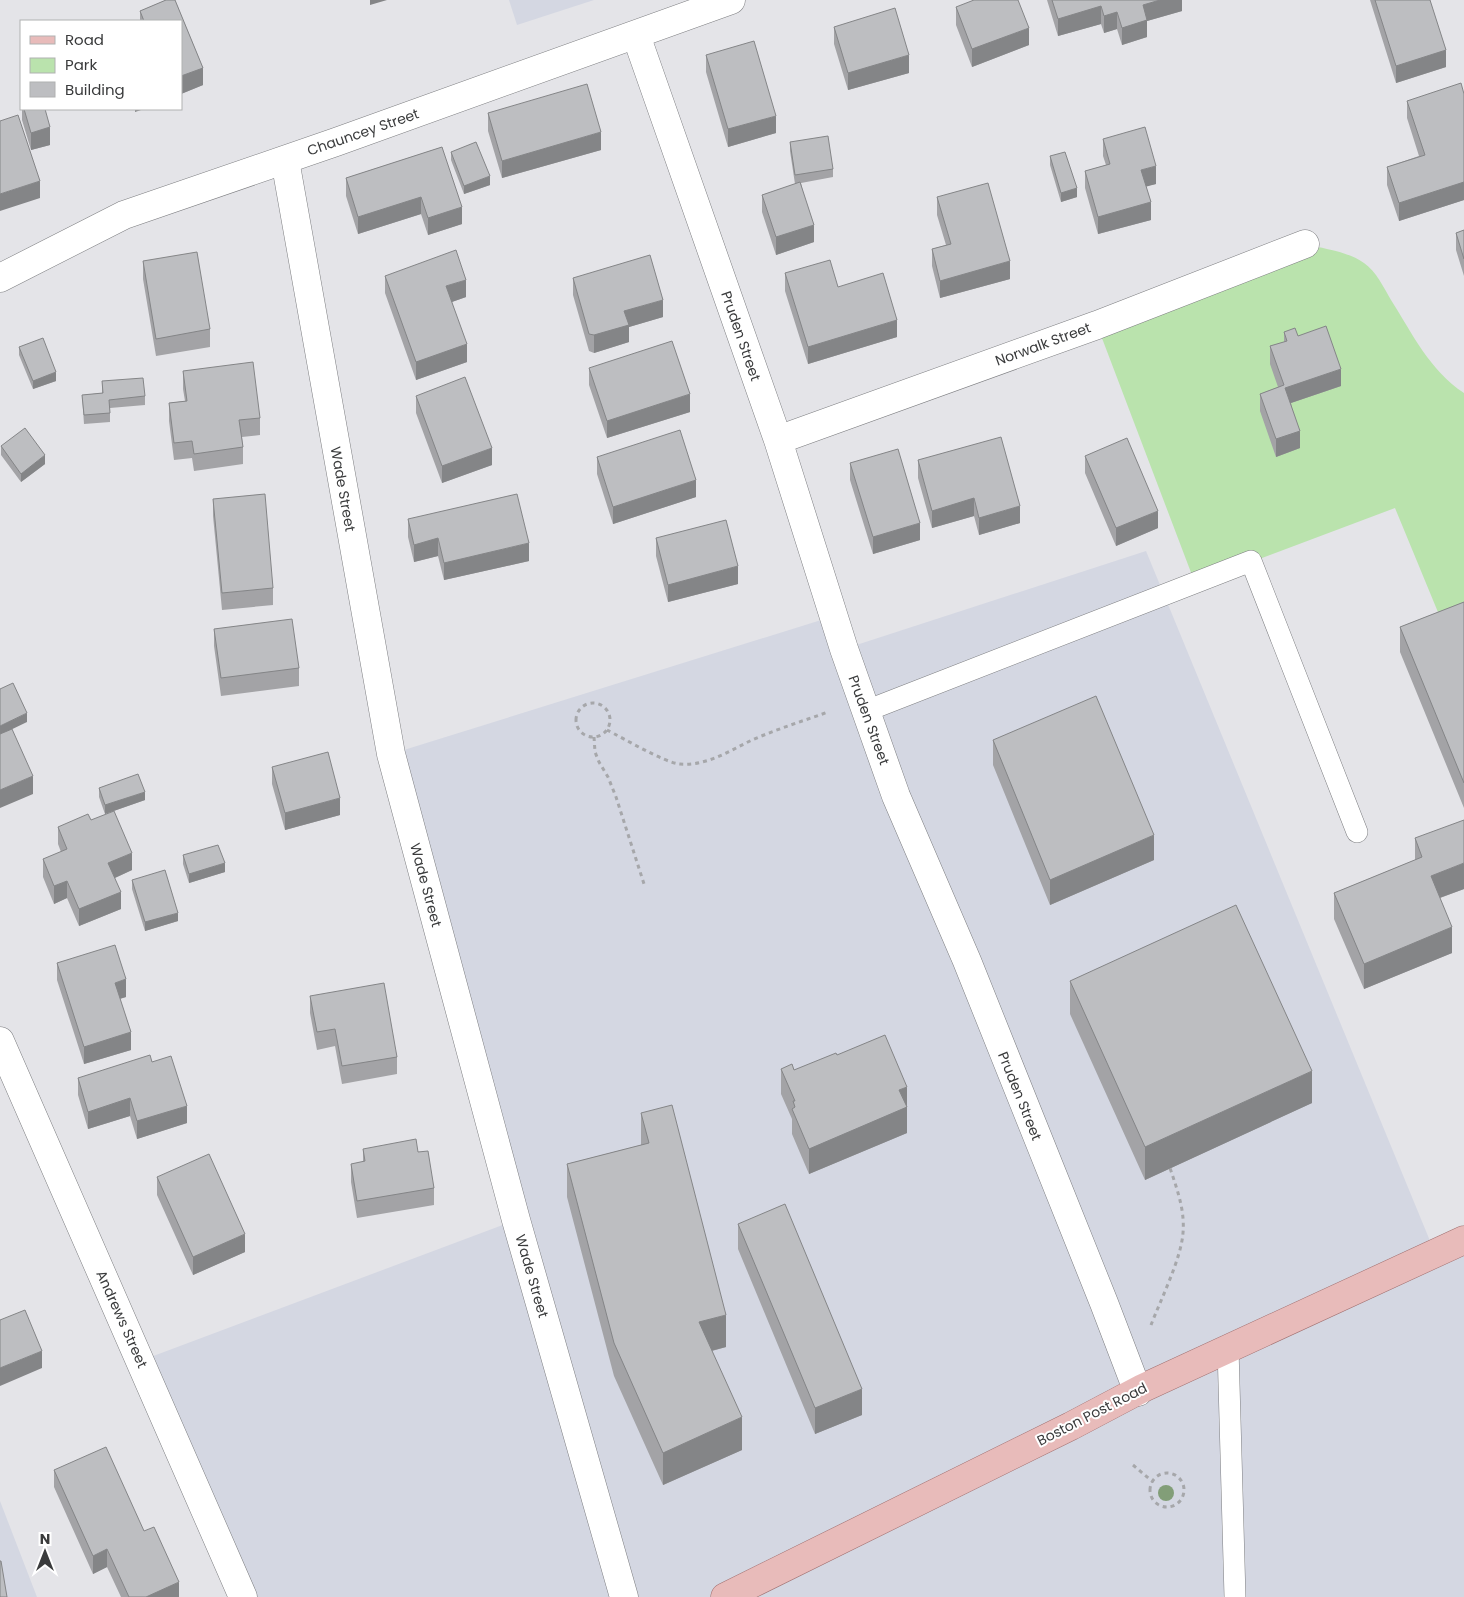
<svg xmlns="http://www.w3.org/2000/svg" width="1464" height="1597" font-family="Poppins,sans-serif">
<style>
.built{fill:#d4d7e2}
.green{fill:#bae3ad}
.lines{fill:none;stroke-linecap:round;stroke-linejoin:round}
.service-casing{stroke:#7d7e81;stroke-width:22}
.minor-casing{stroke:#7d7e81;stroke-width:29}
.primary-casing{stroke:#a17070;stroke-width:29}
.path{stroke:#a6a7aa;stroke-width:3;stroke-dasharray:4 4;stroke-linecap:butt}
.service{stroke:#fff;stroke-width:21}
.minor{stroke:#fff;stroke-width:28}
.primary{stroke:#e8bbba;stroke-width:28}
.tree{fill:#829e78}
.wall{fill:#a3a3a6}
.shaded-wall{fill:#848587}
.building{fill:#bdbec1;stroke:#848587}
.labels{text-anchor:middle;stroke-width:4;stroke-linejoin:round;paint-order:stroke}
.street-label{font-size:14px;fill:#3a3b3c;stroke:#fff}
</style>
<rect width="100%" height="100%" fill="#e4e4e8"/>
<path class="built" d="M509 0H594L517 25Z
M1146 551 1435 1253 1464 1240V1597H243L140 1361 516 1220 391 754 834 616 844 649Z
M0 1501 37 1597H0Z"/>
<path class="green" d="M1305 244C1324 249 1347 251 1364 263 1376 271 1384 288 1391 300 1412 333 1430 371 1464 393V627L1447 634 1395 508 1195 583 1097 325Z"/>
<g class="lines">
<g class="service-casing">
<path id="service" d="M866 711 1251 561 1357 832
M1228 1348 1235 1597"/>
</g>
<g class="minor-casing">
<path id="minor" d="M636 35 778 440 844 649 896 796 967 961 1104 1303 1138 1392
M285 160 391 754 516 1220 624 1597
M0 278 124 215 336 142 731 0
M778 440 1097 325 1305 244
M0 1041 243 1597"/>
</g>
<g class="primary-casing">
<path id="primary" d="M725 1597 1071 1426 1143 1388 1464 1240"/>
</g>
<path class="path" d="M576 720a17 17 0 1 1 34 0a17 17 0 1 1-34 0Z
M607 730C623 738 665 763 680 764 707 766 729 751 752 740 777 729 803 721 828 712
M594 737 595 752 599 762 608 777 616 797 645 887
M1151 1325C1161 1299 1181 1259 1183 1233 1185 1210 1177 1189 1170 1168
M1133 1465 1153 1482
M1150 1490a17 17 0 1 1 34 0a17 17 0 1 1-34 0Z"/>
<use href="#service" class="service"/>
<use href="#minor" class="minor"/>
<use href="#primary" class="primary"/>
</g>
<circle class="tree" cx="1166" cy="1493" r="8"/>
<path class="wall" d="M166 0H175L203 68V85L181 94V21H140V11Z
M1047 0H1182V11L1147 21V37L1122 45 1117 29 1104 33 1101 24 1058 36Z
M1370 0H1430L1446 67 1396 83Z
M956 7 1029 45 972 67 956 25Z
M834 27 909 73 848 90 834 44Z
M706 55 776 133 728 147 706 72Z
M1464 94V200L1399 221 1387 185V167L1419 156 1407 118V101Z
M22 109H45L50 145 31 150 22 120Z
M488 113 601 150 502 178 488 131Z
M1103 139 1156 184 1146 186 1151 220 1098 234 1085 188V171L1106 165 1103 156Z
M790 142 833 169V177L801 183 814 242 776 255 762 212V195L795 184 790 151Z
M442 147 462 224 428 235 421 214 358 234 346 196V178Z
M451 152 490 185 464 194 451 160Z
M1050 156 1077 197 1061 202 1050 165Z
M937 197 1010 279 940 298 932 266V249L946 245 937 215Z
M1464 230V276L1456 250V233Z
M143 261 210 329V347L156 356 143 279Z
M785 273 838 287 897 337 808 364 785 291Z
M385 276 466 297 452 302 467 362 416 380 385 293Z
M573 278 663 317 629 327V342L594 353 589 351 573 295Z
M1284 332 1298 336 1341 386 1291 403 1300 448 1276 457 1260 411V394L1278 387 1270 364V346L1284 342Z
M19 347 56 381 33 389 19 355Z
M589 368 690 412 607 438 589 385Z
M183 371 260 418V435L242 437 243 447V464L194 471 192 458 174 460 169 421V403L185 401 183 389Z
M102 381 145 396V405L110 408V422L84 424 82 395 102 393Z
M416 396 492 465 442 483 416 413Z
M1 446 45 464 21 482 1 455Z
M1085 456 1158 528 1116 546 1085 473Z
M597 457 696 497 613 524 597 474Z
M918 460 1020 523 979 535 974 516 932 528 918 478Z
M850 463 920 540 873 554 850 480Z
M213 499 273 588V605L222 610 213 516Z
M408 519 529 561 444 580 438 556 414 562 408 537Z
M656 538 738 584 668 602 656 556Z
M1464 602V808L1400 652V627Z
M214 629 299 668V686L221 696 214 646Z
M993 740 1154 860 1050 905 993 765Z
M272 767 340 815 285 830 272 784Z
M99 788 145 800 105 814 99 797Z
M91 820 132 870 115 878 121 909 79 926 67 898 54 904 43 877V859L61 852 58 844V827Z
M1415 838 1464 889 1440 898 1452 953 1364 989 1334 919V893L1415 860Z
M183 855 225 872 189 883 183 864Z
M132 880 178 921 145 931 132 889Z
M57 963 126 997 120 999 131 1050 84 1064 57 980Z
M1070 981 1312 1103 1145 1180 1070 1014Z
M310 996 397 1057V1074L342 1084 335 1046 317 1050 310 1013Z
M837 1055 907 1133 809 1174 792 1134V1119L781 1094V1069L794 1070Z
M152 1062 187 1123 137 1139 130 1116 88 1129 78 1095V1078Z
M641 1113 726 1347 712 1351 742 1450 663 1485 614 1376 567 1197V1164L641 1145Z
M363 1149 418 1152 434 1188V1205L357 1218 351 1182V1164L363 1162Z
M157 1177 245 1252 193 1275 157 1195Z
M738 1224 862 1415 815 1434 738 1249Z
M54 1470 144 1531 179 1597H121L107 1567 93 1574 54 1487Z"/>
<path class="shaded-wall" d="M370 0H387L370 5Z
M1160 0H1182V11L1147 21V37L1122 45V28L1143 5Z
M1101 6V24L1058 36V19Z
M1117 12V29L1104 33V16Z
M1029 28V45L972 67V49Z
M1446 50V67L1396 83V66Z
M909 55V73L848 90V73Z
M203 68V85L181 94V76Z
M135 109H144L135 112Z
M776 116V133L728 147V129Z
M50 127V145L31 150V133Z
M601 132V150L502 178V161Z
M1156 166V184L1141 188V170Z
M490 176V185L464 194V186Z
M40 181V198L0 211V194Z
M1464 182V200L1399 221V203Z
M1077 188V197L1061 202V193Z
M421 197V214L358 234V217Z
M1151 202V220L1098 234V217Z
M462 207V224L428 235V218Z
M814 225V242L776 255V237Z
M1010 261V279L940 298V281Z
M466 280V297L446 304V286Z
M663 300V317L629 327V342L594 353V335L624 311Z
M897 320V337L808 364V347Z
M467 344V362L416 380V362Z
M1341 369V386L1285 405V388Z
M56 372V381L33 389V381Z
M690 394V412L607 438V421Z
M1300 431V448L1276 457V439Z
M492 448V465L442 483V466Z
M45 455V464L21 482V474Z
M696 480V497L613 524V507Z
M974 498V516L932 528V511Z
M1020 506V523L979 535V518Z
M1158 511V528L1116 546V528Z
M920 523V540L873 554V537Z
M438 538V556L414 562V545Z
M529 543V561L444 580V563Z
M738 566V584L668 602V585Z
M27 713V722L0 735V726Z
M33 776V794L0 808V790Z
M145 792V800L105 814V805Z
M340 798V815L285 830V813Z
M1154 835V860L1050 905V880Z
M132 853V870L108 881V863Z
M225 863V872L189 883V874Z
M1464 863V889L1431 901V876Z
M67 881V898L54 904V886Z
M121 892V909L79 926V909Z
M178 913V921L145 931V922Z
M1452 927V953L1364 989V964Z
M126 979V997L115 1000V983Z
M131 1032V1050L84 1064V1047Z
M1312 1071V1103L1145 1180V1147Z
M907 1087V1133L809 1174V1149L899 1090Z
M130 1098V1116L88 1129V1112Z
M187 1106V1123L137 1139V1121Z
M245 1234V1252L193 1275V1257Z
M726 1315V1347L699 1354V1322Z
M42 1351V1368L0 1386V1368Z
M862 1389V1415L815 1434V1408Z
M742 1417V1450L663 1485V1453Z
M107 1549V1567L93 1574V1556Z
M179 1582V1597H146Z"/>
<path class="building" d="M166 0H175L203 68 181 76V21H144L140 11Z
M974 0H1018L1029 28 972 49 956 7Z
M1052 0H1160L1143 5 1147 20 1122 28 1117 12 1104 16 1101 6 1058 19Z
M1375 0H1430L1446 50 1396 66Z
M895 8 909 55 848 73 834 27Z
M754 41 776 116 728 129 706 55Z
M1461 83 1464 94V182L1399 203 1387 167 1425 155 1407 101Z
M587 84 601 132 502 161 488 113Z
M24 109H45L50 127 31 133Z
M18 115 40 181 0 194V121Z
M1145 127 1156 166 1141 170 1151 202 1098 217 1085 171 1110 164 1103 139Z
M828 136 833 169 795 175 790 142Z
M476 142 490 176 464 186 451 152Z
M442 147 462 207 428 218 421 197 358 217 346 178Z
M1065 152 1077 188 1061 193 1050 156Z
M800 182 814 225 776 237 762 195Z
M988 183 1010 261 940 281 932 249 951 244 937 197Z
M1464 230V259L1456 233Z
M456 250 466 280 446 286 467 344 416 362 385 276Z
M197 252 210 329 156 339 143 261Z
M650 255 663 300 624 311 629 325 594 335 589 334 573 278Z
M830 260 838 287 883 273 897 320 808 347 785 273Z
M1326 326 1341 369 1285 388 1300 431 1276 439 1260 394 1284 385 1270 346 1287 341 1284 332 1295 328 1298 336Z
M43 338 56 372 33 381 19 347Z
M672 341 690 394 607 421 589 368Z
M253 362 260 418 239 420 243 447 194 454 192 441 174 443 169 403 187 401 183 371Z
M465 377 492 448 442 466 416 396Z
M143 378 145 396 109 400 110 413 84 415 82 395 103 393 102 381Z
M25 428 45 455 21 474 1 446Z
M680 430 696 480 613 507 597 457Z
M1001 437 1020 506 979 518 974 498 932 511 918 460Z
M1127 438 1158 511 1116 528 1085 456Z
M898 449 920 523 873 537 850 463Z
M265 494 273 588 222 593 213 499Z
M517 494 529 543 444 563 438 538 414 545 408 519Z
M726 520 738 566 668 585 656 538Z
M1464 602V783L1400 627Z
M292 619 299 668 221 678 214 629Z
M13 683 27 713 0 726V689Z
M1096 696 1154 835 1050 880 993 740Z
M12 729 33 776 0 790V734Z
M328 752 340 798 285 813 272 767Z
M138 774 145 792 105 805 99 788Z
M114 811 132 853 108 863 121 892 79 909 67 881 54 886 43 859 67 849 58 827 88 814 91 820Z
M1464 820V863L1431 876 1452 927 1364 964 1334 893 1422 857 1415 838Z
M218 845 225 863 189 874 183 855Z
M165 870 178 913 145 922 132 880Z
M1236 905 1312 1071 1145 1147 1070 981Z
M115 945 126 979 115 983 131 1032 84 1047 57 963Z
M384 983 397 1057 342 1066 335 1029 317 1032 310 996Z
M885 1035 907 1087 899 1090 907 1107 809 1149 792 1109 795 1107 793 1101H795L781 1069 792 1064 794 1070 836 1053 837 1055Z
M150 1055 152 1062 171 1056 187 1106 137 1121 130 1098 88 1112 78 1078Z
M672 1105 726 1315 699 1322 742 1417 663 1453 614 1343 567 1164 649 1143 641 1113Z
M416 1139 418 1152 428 1151 434 1188 357 1201 351 1164 365 1161 363 1149Z
M209 1154 245 1234 193 1257 157 1177Z
M785 1204 862 1389 815 1408 738 1224Z
M25 1310 42 1351 0 1368V1320Z
M106 1447 144 1531 154 1527 179 1582 146 1597H129L107 1549 93 1556 54 1470Z
M0 1561H1L7 1597H0Z"/>
<g class="labels">
<g class="street-label">
<text transform="translate(363 132) rotate(-19)" y="5">Chauncey Street</text>
<text transform="translate(741 336) rotate(71)" y="5">Pruden Street</text>
<text transform="translate(1043 344) rotate(-20)" y="5">Norwalk Street</text>
<text transform="translate(343 489) rotate(80)" y="5">Wade Street</text>
<text transform="translate(869 720) rotate(70)" y="5">Pruden Street</text>
<text transform="translate(426 885) rotate(75)" y="5">Wade Street</text>
<text transform="translate(1020 1096) rotate(68)" y="5">Pruden Street</text>
<text transform="translate(532 1276) rotate(74)" y="5">Wade Street</text>
<text transform="translate(122 1319) rotate(66)" y="5">Andrews Street</text>
<text transform="translate(1092 1414) rotate(-27)" y="5">Boston Post Road</text>
</g>
</g>
<rect x="20" y="20" width="162" height="90" fill="#ffffff" stroke="#b0b1b1"/>
<rect x="30" y="36" width="25" height="8" fill="#e8bbba" stroke="#b0b1b1"/>
<text x="65" y="45" font-size="15" fill="#3a3b3c">Road</text>
<rect x="30" y="58" width="25" height="15" fill="#bae3ad" stroke="#b0b1b1"/>
<text x="65" y="70" font-size="15" fill="#3a3b3c">Park</text>
<rect x="30" y="82" width="25" height="15" fill="#bdbec1" stroke="#b0b1b1"/>
<text x="65" y="95" font-size="15" fill="#3a3b3c">Building</text>
<g transform="translate(45 1552)" stroke="#ffffff" stroke-width="4" paint-order="stroke">
<path d="M0-4L9 19L0 12L-9 19Z" fill="#3a3b3c"/>
<text y="-8" font-size="14" font-weight="bold" text-anchor="middle" fill="#3a3b3c">N</text>
</g>
</svg>
